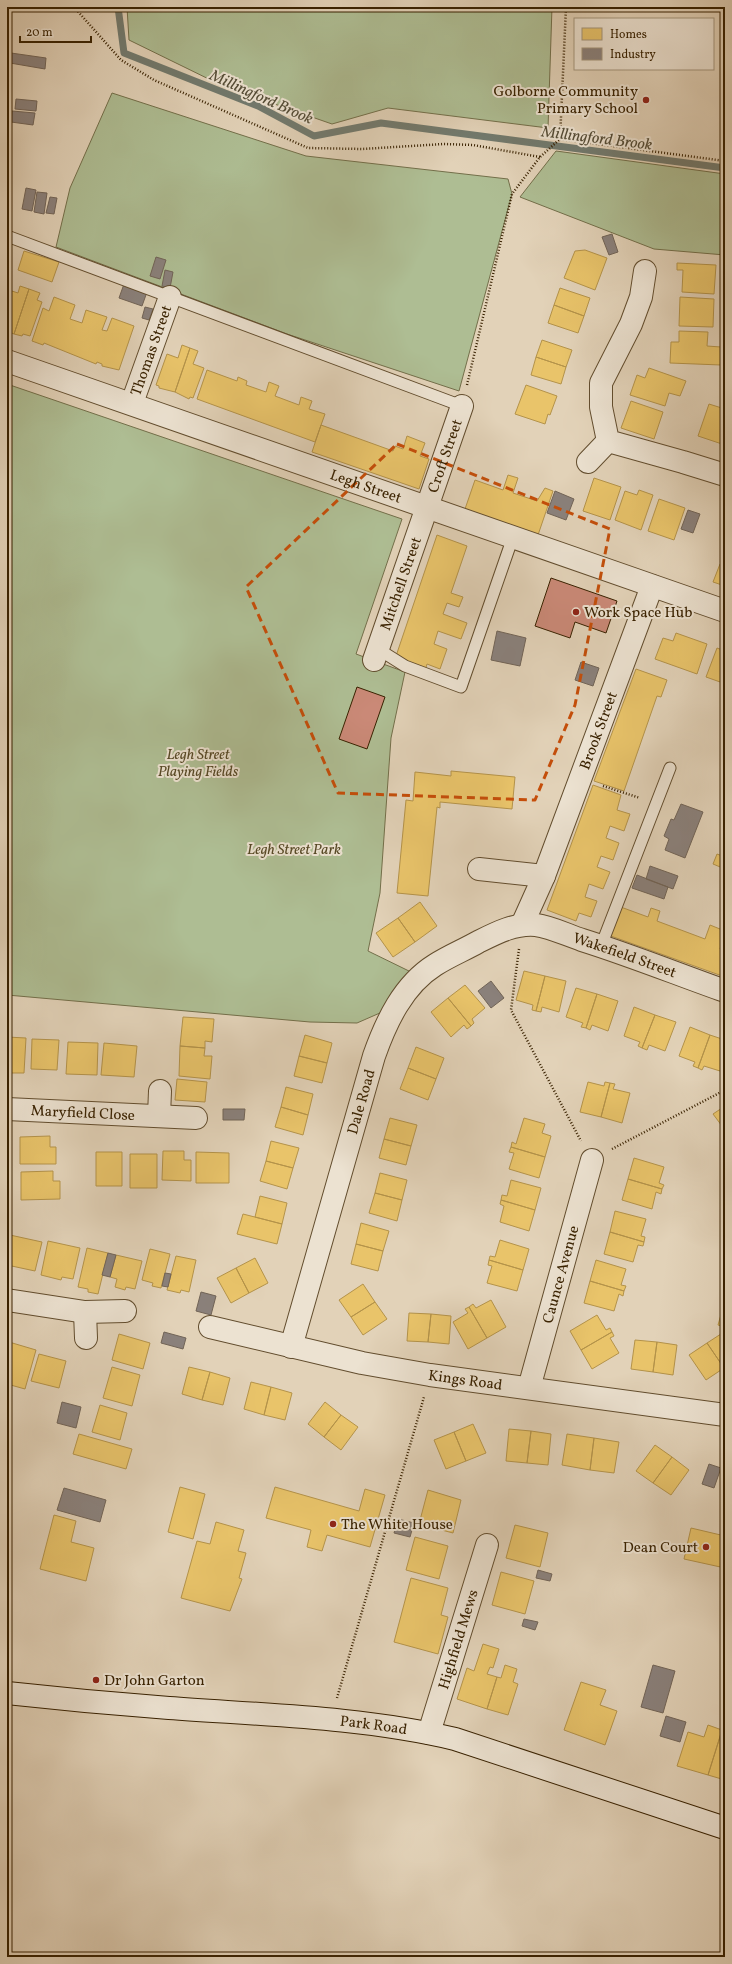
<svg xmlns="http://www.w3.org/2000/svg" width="732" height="1964" font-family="Vollkorn,serif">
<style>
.green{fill:#aebd93;stroke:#736f4a}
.homes{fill:#e9c46a;stroke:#b4934a}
.industry{fill:#8a817c;stroke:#716457}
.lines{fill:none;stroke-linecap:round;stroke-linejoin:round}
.stream{stroke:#727a6e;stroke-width:7}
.building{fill:#ca8977;stroke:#382100}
.lane-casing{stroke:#624d2e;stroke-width:13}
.street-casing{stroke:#624d2e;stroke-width:24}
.secondary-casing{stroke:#382100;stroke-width:24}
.path{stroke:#382100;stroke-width:2.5;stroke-dasharray:1 2;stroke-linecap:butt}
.lane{stroke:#ece2d1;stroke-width:11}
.street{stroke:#ece2d1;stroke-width:22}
.secondary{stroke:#ece2d1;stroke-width:22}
.marked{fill:none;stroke:#c54e0a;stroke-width:3;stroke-dasharray:8 5;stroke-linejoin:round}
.poi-dot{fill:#8f2418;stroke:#ece2d1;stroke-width:1.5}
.labels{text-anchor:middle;stroke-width:4;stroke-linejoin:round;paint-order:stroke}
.poi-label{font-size:15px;fill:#382100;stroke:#ece2d1;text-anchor:start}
.street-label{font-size:15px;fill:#382100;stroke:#ece2d1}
.park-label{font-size:15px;font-style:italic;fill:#564825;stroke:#ece2d1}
.water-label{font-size:16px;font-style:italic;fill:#554d37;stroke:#ece2d1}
</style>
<rect width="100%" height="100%" fill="#e2d2b8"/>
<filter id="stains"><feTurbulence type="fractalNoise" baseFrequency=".005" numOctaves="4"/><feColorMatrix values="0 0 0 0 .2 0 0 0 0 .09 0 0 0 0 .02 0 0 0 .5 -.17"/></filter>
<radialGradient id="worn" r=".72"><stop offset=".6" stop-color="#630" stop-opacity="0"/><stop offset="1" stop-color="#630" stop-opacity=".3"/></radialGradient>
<path class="green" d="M127 7H552L548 128 388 108 332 124 223 86 129 40Z
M112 93 306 156 508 179 512 194 459 391 287 334 56 247 70 188Z
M556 151 725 174V255L654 249 520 197Z
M7 384 402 519 356 654 405 672 391 738 380 893 368 951 411 972 389 1009 357 1023 310 1022 7 995Z"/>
<path class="homes" d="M585 250 607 258 595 290 564 278 575 251Z
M24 251 59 262 52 282 18 270Z
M677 263 716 265 714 294 682 292 683 270H677Z
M20 286 29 289 14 334 7 331V305L12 291 18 293Z
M560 288 590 298 584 316 554 305Z
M29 289 40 293 37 300 42 302 30 336 23 334 22 336 14 334Z
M54 297 75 305 70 319 82 323 86 310 107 317 102 330 107 331 112 318 134 326 119 370 102 366V364L97 362 96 364 44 343 43 345 32 341 43 308 49 311Z
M680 297 714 299 713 327 679 326Z
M554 305 584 316 578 333 548 323Z
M679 331 708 332 707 346 721 347V365L670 363 671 342H679Z
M542 340 572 350 566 367 536 357Z
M182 345 190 348 175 392 159 388V386L156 385 167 354 178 358Z
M190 348 198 351 193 364 204 368 193 398 190 397 189 399 175 392Z
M536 357 566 367 561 384 531 375Z
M649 368 686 381 680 396 669 393 665 406 630 395 637 375 645 378Z
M207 370 237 381 238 377 247 381 246 385 266 392 269 382 279 386 275 396 299 405 301 397 312 401 309 409 325 414 315 442 197 399Z
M526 385 557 396 550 415 548 414 545 424 515 414Z
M631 401 663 412 654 439 621 428Z
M709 404 725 409V445L698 436Z
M321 425 393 451 395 446 403 449 407 436 425 443 420 456 429 459 419 489 312 452Z
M508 475 518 478 513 493 537 501 545 488 553 491 538 535 465 509 475 480 503 490Z
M594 478 621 487 610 520 583 511Z
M639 490 653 495 641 530 615 520 625 491 637 495Z
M659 499 685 508 674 540 648 531Z
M437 535 467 546 451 593 463 597 459 607 447 603 443 614 467 623 461 639 438 631 434 644 447 649 440 669 427 664 425 671 395 659Z
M720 564 725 566V586L713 582Z
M676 633 707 644 697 674 655 659 663 638 673 641Z
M717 648 725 651V677L723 683 706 677Z
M636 669 667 680 661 697 657 696 624 791 594 781Z
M451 771 515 777 512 809 440 802V808L437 807 428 896 397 893 406 800 413 801 415 772 451 776Z
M593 785 621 795 617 810 630 814 624 831 610 826 606 838 619 843 613 860 601 856 597 867 610 872 603 889 589 884 585 897 597 901 591 917 579 913 576 921 547 910Z
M717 854 725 857V869L713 864Z
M420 902 437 926 415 942 398 918Z
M618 906 648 917 651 908 660 911 657 921 705 939 710 925 725 931 720 949 725 951V977L608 935Z
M398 918 415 942 393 957 376 933Z
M524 971 545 976 536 1011 532 1010 533 1005 516 1000Z
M545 976 566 981 559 1012 542 1007 541 1012 536 1011Z
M465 985 485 1008 472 1019 474 1023 471 1026 448 998Z
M576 988 597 994 586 1028 581 1027 583 1023 566 1017Z
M597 994 618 1001 608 1031 592 1025 590 1030 586 1028Z
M448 998 471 1026 467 1029 464 1025 451 1037 431 1012Z
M634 1007 655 1015 642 1048 638 1046 640 1042 624 1036Z
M655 1015 676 1022 665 1051 649 1045 647 1050 642 1048Z
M183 1017 214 1019 212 1042 205 1041V1048L180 1046Z
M690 1027 710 1035 698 1068 693 1066 695 1062 679 1056Z
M305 1035 332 1043 327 1063 299 1056Z
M710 1035 725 1040V1058L720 1071 704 1066 702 1070 698 1068Z
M7 1037 26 1038 24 1073H7Z
M32 1039 59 1040 57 1070 31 1069Z
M68 1042 98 1043 97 1075 66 1074Z
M104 1043 137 1046 134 1077 101 1075Z
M180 1046 205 1048 204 1056H212L210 1079 179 1076Z
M416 1047 444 1058 436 1079 408 1068Z
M299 1056 327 1063 322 1083 294 1076Z
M408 1068 436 1079 428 1100 400 1089Z
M177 1079 207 1082 205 1102 175 1100Z
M588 1082 604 1086 605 1082 610 1083 601 1117 580 1112Z
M610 1083 615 1084 613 1089 630 1093 622 1123 601 1117Z
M286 1087 313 1094 308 1115 281 1107Z
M725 1106V1130L713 1114Z
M281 1107 308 1115 303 1135 275 1127Z
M390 1118 417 1125 411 1146 384 1139Z
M524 1118 545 1124 542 1133 551 1136 545 1157 511 1147 512 1142 516 1144Z
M50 1136V1147H56V1164H20V1137Z
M384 1139 411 1146 406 1165 379 1158Z
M271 1141 299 1148 293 1168 266 1161Z
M511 1147 545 1157 539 1178 509 1169 514 1153 509 1152Z
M163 1151H184V1160H191V1181L162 1180Z
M96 1152H122V1186H96Z
M196 1152 229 1153V1183H196Z
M130 1154H157V1188H130Z
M634 1158 664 1167 659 1183 664 1185 662 1189 628 1179Z
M266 1161 293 1168 287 1189 260 1181Z
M53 1171V1181H60V1199L21 1200V1172Z
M380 1173 407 1180 402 1200 375 1193Z
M628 1179 662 1189 661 1194 656 1192 652 1209 622 1200Z
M511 1180 541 1188 535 1210 501 1200 502 1195 507 1196Z
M375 1193 402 1200 397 1221 369 1213Z
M260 1196 287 1203 282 1224 255 1217Z
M501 1200 535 1210 529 1231 500 1222 504 1206 500 1204Z
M615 1211 646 1219 641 1236 645 1237 644 1242 610 1232Z
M243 1214 282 1224 277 1244 237 1234Z
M361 1223 389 1231 383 1251 356 1244Z
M610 1232 644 1242 643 1246 638 1245 633 1262 604 1254Z
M10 1235 42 1242 35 1271 7 1265V1249Z
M500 1240 529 1249 523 1270 489 1260 490 1256 495 1257Z
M48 1241 80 1248 73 1279 62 1277 61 1280 41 1275Z
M356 1244 383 1251 378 1271 351 1264Z
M87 1248 108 1253 98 1294 88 1292V1289L78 1287Z
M150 1249 170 1254 161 1288 152 1286 153 1283 142 1280Z
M116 1255 142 1261 135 1289 126 1287 125 1290 115 1287 117 1279 110 1277Z
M176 1256 196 1260 189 1292 181 1290 180 1293 167 1290Z
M255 1258 268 1283 249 1293 236 1268Z
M489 1260 523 1270 517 1291 487 1283 492 1266 488 1265Z
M596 1260 626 1269 621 1285 626 1286 624 1291 590 1281Z
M236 1268 249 1293 231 1303 217 1278Z
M590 1281 624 1291 623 1296 619 1294 614 1311 584 1303Z
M363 1284 375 1302 351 1317 339 1300Z
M491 1300 506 1327 487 1338 469 1307 473 1304 476 1308Z
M375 1302 387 1319 363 1335 351 1317Z
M724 1304H725V1327L718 1325Z
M469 1307 487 1338 468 1349 453 1322 468 1313 465 1309Z
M409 1313 431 1314 428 1342 407 1341Z
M431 1314 451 1316 449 1344 428 1342Z
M597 1315 606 1330 610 1328 612 1332 581 1350 570 1331Z
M612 1332 614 1336 610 1338 619 1353 592 1369 581 1350Z
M724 1332 725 1333 724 1368 707 1343Z
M119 1334 150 1343 143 1369 112 1360Z
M635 1340 657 1342 653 1372 631 1369Z
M9 1342 36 1350 25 1389 7 1384V1350Z
M657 1342 677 1345 673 1375 653 1372Z
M707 1343 724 1368 706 1380 689 1355Z
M39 1354 66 1361 59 1388 31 1381Z
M112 1367 140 1375 132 1406 103 1398Z
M189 1367 210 1372 202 1400 182 1394Z
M210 1372 230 1378 223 1405 202 1400Z
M251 1382 271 1387 264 1415 244 1409Z
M271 1387 292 1393 285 1420 264 1415Z
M325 1402 341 1415 324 1437 308 1424Z
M100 1405 127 1413 120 1440 92 1432Z
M341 1415 358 1427 341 1450 324 1437Z
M473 1424 486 1453 466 1461 454 1432Z
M509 1429 531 1431 527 1463 506 1461Z
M531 1431 551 1434 548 1465 527 1463Z
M454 1432 466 1461 446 1469 434 1440Z
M79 1434 132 1449 126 1469 73 1454Z
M567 1434 594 1438 590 1470 562 1465Z
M594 1438 619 1442 614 1473 590 1470Z
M655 1445 672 1457 653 1483 636 1471Z
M672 1457 689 1470 671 1495 653 1483Z
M180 1487 205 1494 193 1539 168 1532Z
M275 1487 359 1511 365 1489 385 1495 370 1547 327 1535 322 1551 307 1547 311 1530 266 1518Z
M428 1490 461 1500 453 1533 419 1524Z
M54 1515 76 1521 71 1542 94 1548 86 1581 40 1569Z
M216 1522 244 1530 238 1551 246 1553 239 1578 242 1579 230 1611 181 1598 197 1541 210 1544Z
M515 1525 548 1533 540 1567 506 1558Z
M691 1528 725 1536V1568L684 1559Z
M415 1537 448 1546 439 1579 406 1570Z
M501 1572 534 1581 525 1614 492 1605Z
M411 1578 448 1588 441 1615 448 1617 438 1654 394 1642Z
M483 1644 499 1649 493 1668 490 1667 487 1674 497 1677 487 1709 457 1699 467 1668 474 1671Z
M505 1665 517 1669 513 1682 518 1684 508 1715 487 1709 497 1677 501 1678Z
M581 1682 606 1690 600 1705 617 1711 605 1745 564 1730Z
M725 1721V1780L708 1775Z
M708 1725 722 1730 708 1775 677 1766 688 1732 704 1737Z"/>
<path class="industry" d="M11 53 46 58 45 69 10 63Z
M16 99 37 101 36 111 15 109Z
M12 111 35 113 33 125 11 122Z
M26 188 36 190 32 211 22 209Z
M37 192 47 193 44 214 34 212Z
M50 197 57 198 54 214 46 213Z
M612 234 618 252 609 255 602 237Z
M156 257 166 260 160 279 150 276Z
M165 270 173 272 170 288 162 286Z
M124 284 147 292 142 306 119 298Z
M145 307 153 309 149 320 142 318Z
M555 491 574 499 566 520 547 513Z
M688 510 700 514 693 533 681 529Z
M497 631 526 638 520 666 491 660Z
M581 662 599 668 593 686 575 680Z
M681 804 703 812 685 858 665 850 669 839 664 836 671 819 674 820Z
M650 866 678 876 673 889 646 879Z
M637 875 668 887 664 899 632 888Z
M491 981 504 998 491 1008 478 991Z
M223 1109H245L244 1120H223Z
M108 1253 116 1255 110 1277 102 1275Z
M165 1273 171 1274 168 1287 162 1286Z
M201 1292 216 1296 211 1315 196 1311Z
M164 1332 186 1338 183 1349 161 1343Z
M62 1402 81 1407 76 1428 57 1423Z
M709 1464 721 1468 714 1488 702 1484Z
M64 1488 106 1500 100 1522 57 1510Z
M398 1519 414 1523 412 1530 396 1526Z
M396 1526 412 1530 410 1537 394 1533Z
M538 1570 552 1574 550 1581 536 1578Z
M524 1619 538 1622 535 1630 522 1626Z
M653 1665 675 1671 663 1713 641 1707Z
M666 1716 686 1722 680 1742 660 1736Z"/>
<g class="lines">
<path class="stream" d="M118 7 124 53 258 106 314 136 381 123 725 168"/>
</g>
<path class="building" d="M551 578 617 601 606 633 575 622 570 638 535 626Z
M357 687 385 697 367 749 339 739Z"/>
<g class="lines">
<g class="lane-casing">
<path id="lane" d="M7 236 462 406
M378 649 405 666 461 687 513 537
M601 946 670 768"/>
</g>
<g class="street-casing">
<g id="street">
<path d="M645 271 641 297 631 324 601 383V407L608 441 683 462 725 475"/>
<path id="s1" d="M7 361 725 611"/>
<path id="s2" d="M132 403 170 297"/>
<path d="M588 462 608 441"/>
<path id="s3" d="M374 660 462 406"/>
<path d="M479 869 544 876"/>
<path id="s4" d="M522 925 544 876 652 586"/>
<path id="s5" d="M7 1109 196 1118"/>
<path d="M159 1116 160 1091"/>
<path d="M7 1300 85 1312 125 1311"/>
<path d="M85 1312 86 1338"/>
<path id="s6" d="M210 1327 362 1363 430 1375 725 1415"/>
<path id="s7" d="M291 1347 374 1056C386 1022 403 985 435 965 449 956 464 950 478 942 496 933 515 923 536 925 551 927 567 935 582 940 630 955 677 974 725 991"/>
<path id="s8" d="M529 1388 592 1160"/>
<path id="s9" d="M429 1733 487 1545"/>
</g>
</g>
<g class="secondary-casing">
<g id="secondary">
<path id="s10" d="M7 1693C61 1699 115 1704 169 1708 264 1715 362 1717 455 1739L725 1828"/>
</g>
</g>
<path class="path" d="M74 7 121 60 154 80 308 148 362 149 444 144 473 145 540 157
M560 139 725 161
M467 385 512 194 540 157 560 139 566 7
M603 786 640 798
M519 949 511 1010 581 1141
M612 1149 725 1090
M337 1698 424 1397"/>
<use href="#lane" class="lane"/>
<use href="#street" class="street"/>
<use href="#secondary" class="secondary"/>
</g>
<path class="marked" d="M397 444 610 529 575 705 535 800 338 793 246 587Z"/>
<g class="poi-dot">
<circle cx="646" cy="100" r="4"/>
<circle cx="576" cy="612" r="4"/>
<circle cx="333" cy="1524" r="4"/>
<circle cx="706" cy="1547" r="4"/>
<circle cx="96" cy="1680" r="4"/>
</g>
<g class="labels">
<g class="poi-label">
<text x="638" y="96" text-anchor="end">Golborne Community<tspan x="638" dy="17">Primary School</tspan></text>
<text x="584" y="617">Work Space Hub</text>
<text x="341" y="1529">The White House</text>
<text x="698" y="1552" text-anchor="end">Dean Court</text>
<text x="104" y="1685">Dr John Garton</text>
</g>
<g class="street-label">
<text dy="5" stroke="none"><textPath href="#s2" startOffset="56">Thomas Street</textPath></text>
<text dy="5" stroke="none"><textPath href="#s3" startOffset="216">Croft Street</textPath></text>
<text dy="5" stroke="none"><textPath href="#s1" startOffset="380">Legh Street</textPath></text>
<text dy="5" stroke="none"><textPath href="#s3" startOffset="81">Mitchell Street</textPath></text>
<text dy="5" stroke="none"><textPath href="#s4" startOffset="209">Brook Street</textPath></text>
<text dy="5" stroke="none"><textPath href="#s7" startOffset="618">Wakefield Street</textPath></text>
<text dy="5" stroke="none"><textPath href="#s7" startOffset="255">Dale Road</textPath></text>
<text dy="5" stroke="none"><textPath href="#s5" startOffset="76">Maryfield Close</textPath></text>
<text dy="5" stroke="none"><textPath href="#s8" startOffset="118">Caunce Avenue</textPath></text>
<text dy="5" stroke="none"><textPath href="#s6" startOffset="261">Kings Road</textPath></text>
<text dy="5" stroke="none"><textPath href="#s9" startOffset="98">Highfield Mews</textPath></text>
<text dy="5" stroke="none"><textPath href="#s10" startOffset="368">Park Road</textPath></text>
</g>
<g class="park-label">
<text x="198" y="759">Legh Street<tspan x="198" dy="17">Playing Fields</tspan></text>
<text x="294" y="854">Legh Street Park</text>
</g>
<g class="water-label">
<text transform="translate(262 96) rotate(24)" y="6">Millingford Brook</text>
<text transform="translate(597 137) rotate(7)" y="6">Millingford Brook</text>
</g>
</g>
<rect width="732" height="1964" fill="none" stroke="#e2d2b8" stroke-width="24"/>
<rect x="8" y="8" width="716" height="1948" fill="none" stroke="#382100" stroke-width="2"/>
<rect x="12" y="12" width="708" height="1940" fill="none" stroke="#382100"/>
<rect x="574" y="18" width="140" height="52" fill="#ece2d1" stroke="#a4957d"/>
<rect x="582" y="28" width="20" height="12" fill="#e9c46a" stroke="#a4957d"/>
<text x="610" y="38" font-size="12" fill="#382100">Homes</text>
<rect x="582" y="48" width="20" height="12" fill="#8a817c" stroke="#a4957d"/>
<text x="610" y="58" font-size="12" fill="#382100">Industry</text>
<path d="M20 36v6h71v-6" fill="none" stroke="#382100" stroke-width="2"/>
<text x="26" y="36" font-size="12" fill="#382100" stroke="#ece2d1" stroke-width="3" paint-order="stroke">20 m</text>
<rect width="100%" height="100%" filter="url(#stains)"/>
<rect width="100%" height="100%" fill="url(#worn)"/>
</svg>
